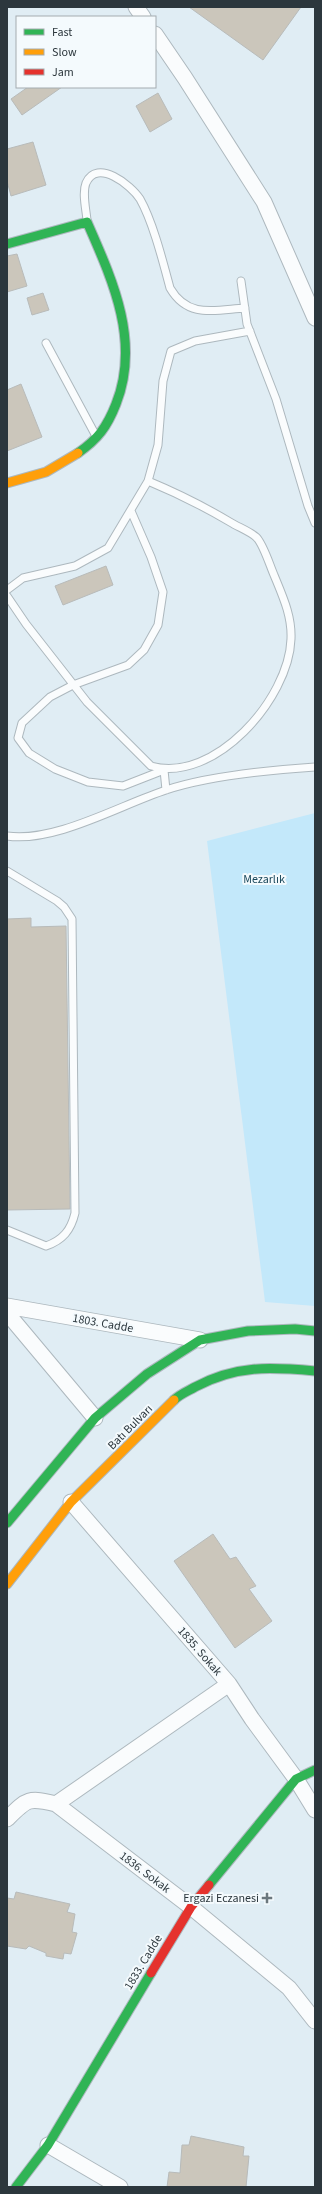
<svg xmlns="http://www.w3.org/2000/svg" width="322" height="2194" font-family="'Source Sans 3',sans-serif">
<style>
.green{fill:#c3e8fa}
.building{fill:#cbc6bb;stroke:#b8bbba}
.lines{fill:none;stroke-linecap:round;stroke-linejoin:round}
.lane-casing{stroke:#adb8be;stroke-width:9}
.street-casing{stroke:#adb8be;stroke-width:17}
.fast-casing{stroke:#adb8be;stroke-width:11}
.slow-casing{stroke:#adb8be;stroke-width:11}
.jam-casing{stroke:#adb8be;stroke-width:11}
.lane{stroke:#fafcfd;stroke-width:7}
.street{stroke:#fafcfd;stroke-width:15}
.fast{stroke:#30b455;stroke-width:9}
.slow{stroke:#ff9f0a;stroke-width:9}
.jam{stroke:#e5322d;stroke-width:9}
.poi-dot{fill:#6b777d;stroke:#f4fafd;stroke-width:1.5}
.labels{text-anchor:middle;stroke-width:4;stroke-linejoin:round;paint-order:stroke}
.park-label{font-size:12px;fill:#1c495c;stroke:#f4fafd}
.street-label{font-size:12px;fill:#2c373d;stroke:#f4fafd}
.poi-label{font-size:12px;fill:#2c373d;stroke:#f4fafd;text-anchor:end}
</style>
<rect width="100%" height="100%" fill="#e0edf4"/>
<path class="green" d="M315 813V1306L265 1302 207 841Z"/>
<path class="building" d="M189 7H301L263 60Z
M28 87H62L22 115 11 99Z
M158 93 172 119 150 132 136 106Z
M33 142 46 185 11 196 7 181V149Z
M17 254 27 286 7 292V256Z
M43 293 49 310 32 315 27 298Z
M21 384 42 437 7 451V390Z
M106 566 113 585 63 605 55 586Z
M31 918V927L66 926 70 1209 7 1210V919Z
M213 1534 230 1559 236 1557 256 1586 249 1589 272 1621 235 1648 174 1561Z
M16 1892 70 1904 67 1912 75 1914 72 1932 77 1933 71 1954 64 1953 63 1959 46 1956V1953L29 1946 26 1949 7 1946V1898L14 1899Z
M191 2136 244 2147 243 2156H249L246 2187H167L169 2172 180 2173 182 2145H189Z"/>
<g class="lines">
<g class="lane-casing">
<path id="lane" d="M87 220C86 209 82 193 86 183 97 158 131 185 140 199 153 222 163 262 170 288 188 319 215 310 245 308
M241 281 247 324 276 399 308 506 315 523
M46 343 96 436
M131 511 151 557 163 592 158 625 144 650 128 665 73 685 50 697 22 723 18 738 29 753 55 769 88 782 123 786 164 770 166 790
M7 590 23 578 75 566 108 548 148 481 158 445 163 381 171 351 195 341 250 331
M7 596 26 624 87 702 151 766C214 784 289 699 291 639 292 616 283 597 274 575 270 566 263 543 256 537 249 531 238 527 230 522 203 506 177 493 148 481
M7 836C55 843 120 805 166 790 208 776 270 770 315 767
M7 871 57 901 64 907 72 919 75 1213C71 1230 63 1240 46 1246L7 1230"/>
</g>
<g class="street-casing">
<path id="street" d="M136 7 143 17
M155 34 185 78 264 202 315 318
M7 1306 200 1340
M7 1313 95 1418
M71 1502 229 1684 252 1719 296 1779 315 1810
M56 1804 229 1684
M7 1819C27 1799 28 1797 56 1804L191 1907 289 1988 315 2021
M48 2145 120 2187"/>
</g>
<g class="fast-casing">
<path id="fast" d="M7 244 87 222C112 279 141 341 116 404 107 427 98 439 78 453
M174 1400C180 1394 188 1391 195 1387 236 1365 270 1367 315 1371
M7 1523 95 1418 147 1374 200 1340 248 1331 295 1329 315 1331
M209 1885 296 1779 315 1770
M16 2187 48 2145 151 1973"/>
</g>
<g class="slow-casing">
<path id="slow" d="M7 483 46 472 78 453
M7 1584 71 1502 174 1400"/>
</g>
<g class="jam-casing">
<path id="jam" d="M151 1973 191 1907 209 1885"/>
</g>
<use href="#lane" class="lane"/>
<use href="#street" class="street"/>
<use href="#fast" class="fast"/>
<use href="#slow" class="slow"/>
<use href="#jam" class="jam"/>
</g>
<path class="poi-dot" d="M265 1892h4v4h4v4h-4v4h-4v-4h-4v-4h4z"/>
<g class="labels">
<g class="park-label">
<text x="264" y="883">Mezarlık</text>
</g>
<g class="street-label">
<text transform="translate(103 1323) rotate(10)" y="4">1803. Cadde</text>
<text transform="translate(130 1427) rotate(-45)" y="4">Batı Bulvarı</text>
<text transform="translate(200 1651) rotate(49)" y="4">1835. Sokak</text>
<text transform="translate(145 1872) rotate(37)" y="4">1836. Sokak</text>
<text transform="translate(143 1962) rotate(-59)" y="4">1833. Cadde</text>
</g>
<g class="poi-label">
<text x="259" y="1902">Ergazi Eczanesi</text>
</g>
</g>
<rect width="322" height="2194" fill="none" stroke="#2c373d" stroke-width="16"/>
<rect x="16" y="16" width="140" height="72" fill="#f4fafd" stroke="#a4acb0"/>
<rect x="24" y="29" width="20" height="6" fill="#30b455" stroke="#a4acb0"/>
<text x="52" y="36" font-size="12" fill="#2c373d">Fast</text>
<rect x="24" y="49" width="20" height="6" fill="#ff9f0a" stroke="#a4acb0"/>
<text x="52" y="56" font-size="12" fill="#2c373d">Slow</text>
<rect x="24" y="69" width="20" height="6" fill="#e5322d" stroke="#a4acb0"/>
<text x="52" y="76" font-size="12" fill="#2c373d">Jam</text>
</svg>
